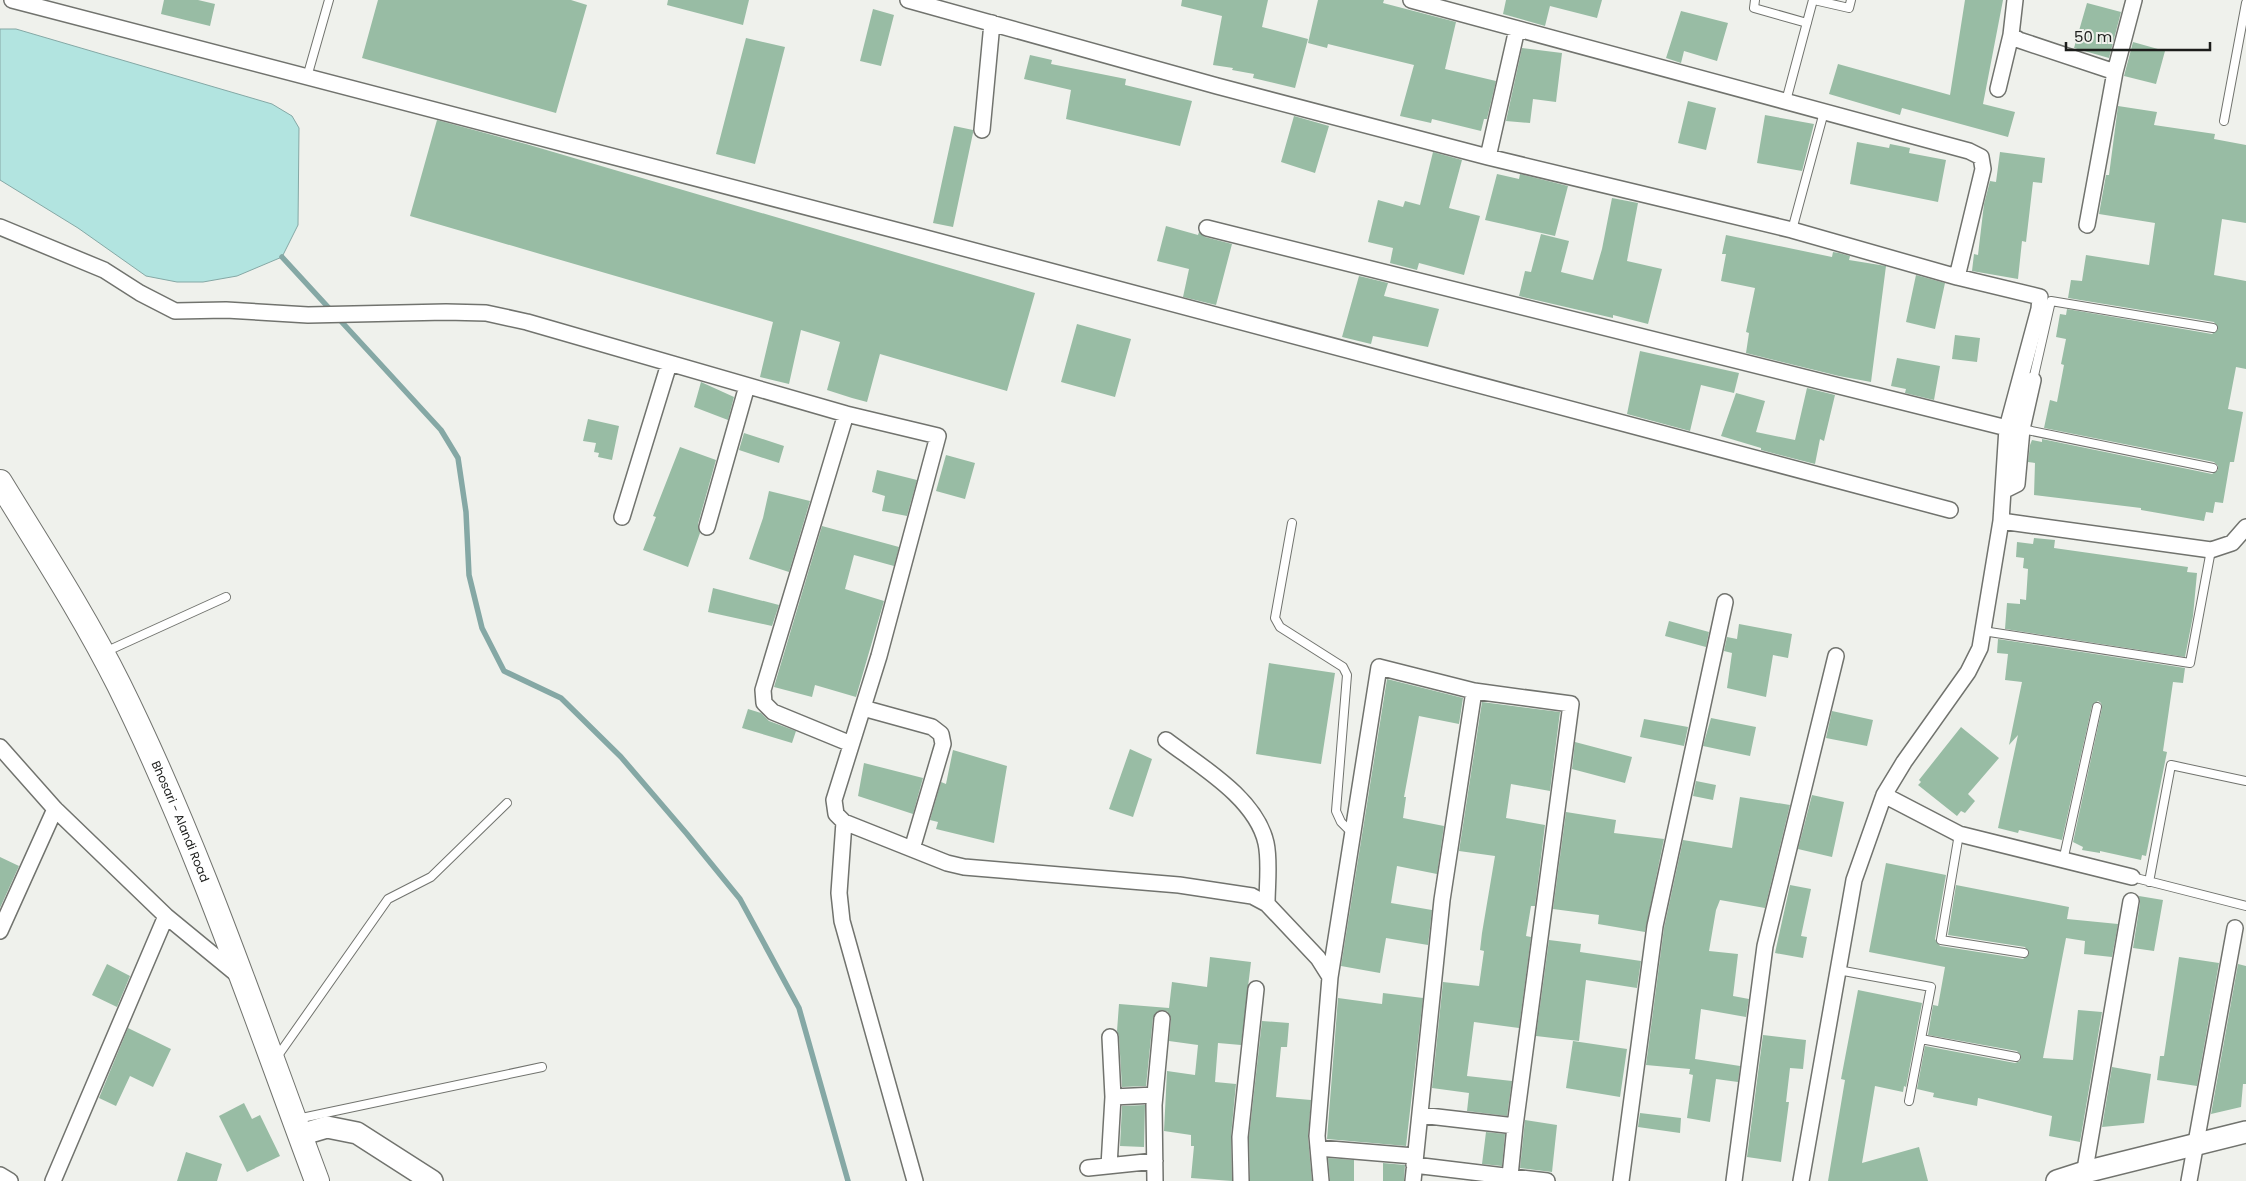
<svg xmlns="http://www.w3.org/2000/svg" width="2246" height="1181" font-family="Poppins,sans-serif">
<style>
.water{fill:#b2e4e0;stroke:#85a8a5}
.lines{fill:none;stroke-linecap:round;stroke-linejoin:round}
.stream{stroke:#85a8a5;stroke-width:5.5}
.building{fill:#98bca4}
.lane-casing{stroke:#71736e;stroke-width:10}
.street-casing{stroke:#71736e;stroke-width:18}
.secondary-casing{stroke:#71736e;stroke-width:24}
.primary-casing{stroke:#71736e;stroke-width:26}
.lane{stroke:#fff;stroke-width:8}
.street{stroke:#fff;stroke-width:15}
.secondary{stroke:#fff;stroke-width:21}
.primary{stroke:#fff;stroke-width:24}
.labels{text-anchor:middle;stroke-width:4;stroke-linejoin:round;paint-order:stroke}
.street-label{font-size:12px;fill:#1c1d1b;stroke:#eff1ec}
</style>
<rect width="100%" height="100%" fill="#eff1ec"/>
<path class="water" d="M0 29H16L272 104 292 116 299 128 298 225 282 257 237 276 203 282H177L146 276 78 228 0 180Z"/>
<g class="lines">
<path class="stream" d="M282 257 441 430 458 458 466 512 469 575 482 628 504 671 561 698 621 757 687 834 740 899 799 1008 848 1181"/>
</g>
<path class="building" d="M164 0H198L215 4 210 26 161 14Z
M378 0H571L587 5 556 113 362 58Z
M668 0H749L743 25 667 5Z
M1182 0H1268L1262 27 1308 39 1295 88 1253 78 1254 74 1232 70 1233 68 1213 65 1222 16 1181 6Z
M1318 0H1384L1383 3 1456 22 1445 69 1496 81 1487 119H1484L1481 131 1432 119 1431 123 1400 116 1414 65 1328 44 1327 48 1308 43Z
M1506 0H1602L1597 18 1550 6 1545 26 1503 14Z
M1965 0H2003L1983 104 2015 112 2008 137 1902 108 1900 115 1829 94 1838 64 1950 95Z
M2087 3 2121 12 2109 58 2074 48Z
M873 9 894 15 881 66 860 61Z
M1681 11 1728 23 1717 61 1684 51 1681 63 1666 58Z
M746 38 785 47 755 164 716 154Z
M2133 42 2165 51 2156 84 2124 76Z
M1522 48 1562 53 1556 102 1533 99 1530 123 1506 121Z
M1030 55 1052 60 1051 64 1126 79 1125 85 1192 101 1180 146 1066 119 1071 90 1024 79Z
M1688 101 1716 108 1706 150 1678 143Z
M2118 106 2157 112 2154 125 2215 134 2214 139 2246 145V223L2222 219 2214 275 2246 281V369L2236 367 2228 409 2243 412 2234 462H2230L2223 503 2215 502 2213 513 2206 512 2204 521 2141 510V508L2034 495 2035 463 2028 462 2030 445 2032 440 2042 442V439L2212 474 2218 470V466L2214 462 2044 428 2050 400 2057 402 2064 365 2061 364 2066 339 2056 337 2060 314 2066 315 2067 309 2212 334 2218 329 2214 322 2068 298 2071 280 2082 281 2086 255 2149 265 2155 223 2099 214 2106 175H2109Z
M1765 115 1814 124 1802 171 1757 163Z
M1294 116 1329 126 1315 173 1281 162Z
M437 120 526 144 1035 293 1007 391 880 354 867 402 852 398 827 390 840 342 801 330 789 384 760 377 773 322 410 216Z
M954 126 973 130V133L953 227 933 223Z
M1857 142 1889 148 1890 144 1910 148 1909 153 1946 160 1938 202 1850 184Z
M1433 152 1462 160 1449 208 1480 216 1464 275 1419 263 1417 270 1390 263 1393 248 1368 242 1378 200 1403 207 1405 201 1420 205Z
M2000 152 2045 158 2042 183 2033 182 2026 242 2022 241 2018 279 1972 271 1974 254 1978 255 1984 204 1990 181 1996 182Z
M1497 174 1519 179 1520 174 1568 186 1555 236 1485 220Z
M1612 198 1638 203 1627 261 1662 269 1648 324 1613 315V318L1519 296 1525 271 1531 272 1541 234 1569 241 1561 272 1593 280 1602 249Z
M1166 226 1198 235 1199 232 1205 237 1232 244 1216 305 1183 297 1189 269 1157 261Z
M1726 235 1832 257 1833 252 1839 253 1850 256 1849 260 1886 266 1871 382 1839 376 1746 353 1749 333 1746 332 1755 288 1721 281 1726 254H1722Z
M1916 275 1945 283 1935 329 1906 322Z
M1359 276 1388 283 1384 296 1439 309 1428 347 1373 336 1371 344 1342 337Z
M1077 324 1131 339 1115 397 1061 382Z
M1955 335 1980 338 1977 362 1952 359Z
M1640 351 1739 373 1734 393 1701 385 1690 431 1627 414Z
M1897 358 1940 366 1934 400 1905 393 1906 389 1891 386Z
M701 382 734 397 728 420 694 407Z
M1807 388 1835 395 1824 441 1820 439 1815 464 1761 450V448L1721 436 1736 393 1765 401 1756 432 1795 440Z
M588 419 619 426 612 460 598 457 599 453 594 452 596 443 583 441Z
M744 433 784 446 779 463 739 450Z
M680 447 716 460 698 524 700 533 688 567 643 550 656 517 653 516Z
M946 455 975 463 965 499 936 491Z
M877 470 917 480 907 516 882 511 885 496 872 492Z
M769 491 810 501 789 572 749 559 763 518Z
M822 526 899 547 894 566 854 555 845 589 884 601 856 697 815 685 812 697 774 687Z
M2034 538 2055 540 2054 548 2188 567 2187 572 2197 573 2193 616 2185 657 2005 629 2007 603 2020 604V599L2026 600 2028 569 2023 568 2024 558 2016 557 2017 542 2033 544Z
M713 588 779 605 772 626 708 612Z
M1669 621 1709 632 1706 647 1665 636Z
M1739 624 1792 634 1788 658 1773 655 1766 697 1727 688 1732 653 1724 651 1727 637 1737 639Z
M1998 639 2185 668 2183 683 2173 682 2163 751 2167 752 2146 856 2142 855 2141 860 2100 851V853L2082 850 2083 847 2073 842 2102 708 2101 703 2098 701 2092 706 2062 840 2019 830 2018 833 1998 828 2018 735 2009 745 2022 682 2005 680 2008 654 1997 653Z
M1269 663 1335 673 1321 764 1256 754Z
M1387 679 1463 698 1459 724 1419 716 1404 797H1406L1403 818 1444 826 1437 874 1397 866 1391 903 1432 910 1428 945 1386 938 1380 973 1341 966Z
M1482 702 1560 712 1550 791 1511 784 1506 818 1545 825 1535 906H1531L1526 936 1531 937 1519 1028 1474 1022 1467 1076 1512 1081 1507 1116 1467 1111 1469 1093 1432 1088 1443 982 1479 986 1484 951 1480 950 1482 933 1495 856 1459 851Z
M748 709 761 713 769 721 796 731 792 743 742 728Z
M1832 711 1873 720 1867 746 1826 738Z
M1711 718 1756 727 1750 756 1703 746Z
M1644 719 1688 727 1684 746 1640 737Z
M1961 727 1999 758 1968 794 1975 801 1965 813 1961 811 1957 816 1918 785 1921 782 1919 780Z
M1575 742 1632 757 1625 783 1572 769Z
M1130 749 1152 759 1133 817 1109 809Z
M953 750 1007 766 994 843 936 829 938 822 930 820 941 782 946 784Z
M864 763 923 778 913 814 858 796Z
M1696 781 1716 785 1713 800 1693 796Z
M1812 795 1844 802 1832 857 1798 849Z
M1740 797 1790 805 1765 908 1720 900 1716 910 1709 951 1738 954 1733 996 1749 999 1746 1017 1701 1009 1695 1059 1740 1066 1738 1082 1716 1079 1710 1122 1687 1118 1693 1075 1689 1074 1690 1069 1646 1065 1664 928 1683 840 1732 848Z
M1566 812 1616 820 1614 833 1664 839 1645 932 1598 924 1599 915 1553 909Z
M0 857 19 866 0 908Z
M1886 863 1946 875 1935 939 1940 946 2023 959 2029 954 2025 947 1948 935 1956 885 2069 907 2067 919 2118 924 2112 957 2084 954 2085 941 2066 938 2043 1058 2073 1060 2078 1010 2102 1012 2080 1142 2049 1136 2052 1116 1978 1098 1977 1106 1933 1097 1934 1093 1917 1089 1925 1046 2015 1063 2020 1061 2021 1056 2017 1051 1928 1035 1933 1005 1938 1006 1945 967 1869 952Z
M1790 885 1811 889 1801 936 1807 937 1803 958 1775 953Z
M2139 896 2163 900 2154 951 2133 948 2140 903Z
M1549 940 1581 944 1580 952 1641 961 1637 988 1586 980 1579 1041 1536 1036Z
M1210 957 1251 962 1241 1045 1218 1043 1215 1082 1236 1084 1231 1136 1232 1181 1191 1178 1194 1146H1191V1135L1164 1131 1167 1071 1195 1075 1198 1045 1169 1041 1171 1019 1167 1011H1158L1153 1018 1146 1086 1122 1087 1119 1037 1117 1031 1119 1004 1169 1008 1172 982 1207 987Z
M2179 957 2219 963 2197 1086 2157 1080 2160 1056H2164Z
M107 964 130 976 117 1007 92 995Z
M2238 964 2246 966V1084H2243L2241 1107 2211 1114Z
M1858 990 1922 1003 1906 1087 1904 1086 1903 1092 1875 1086 1862 1163 1919 1147 1928 1181H1828L1845 1080 1841 1079Z
M1383 993 1423 998 1406 1146 1327 1139 1338 998 1382 1004Z
M1262 1021 1289 1023 1287 1047H1281L1276 1097 1311 1100 1308 1137 1312 1181H1250L1249 1137Z
M128 1028 171 1049 153 1087 130 1076 116 1106 99 1098Z
M1763 1035 1806 1040 1803 1069 1790 1068 1786 1102H1789L1781 1162 1747 1157Z
M1573 1041 1627 1049 1620 1097 1566 1088Z
M2112 1067 2151 1074 2144 1123 2102 1127Z
M244 1103 252 1119 260 1115 280 1156 247 1172 219 1116Z
M1145 1105 1144 1147 1120 1146 1122 1106Z
M1640 1113 1681 1118 1680 1133 1638 1127Z
M1525 1120 1557 1125 1552 1172 1520 1168Z
M1486 1132 1505 1134 1502 1166 1482 1164Z
M186 1152 222 1164 217 1181H177Z
M1328 1158 1354 1160V1181H1330Z
M1383 1163 1405 1165 1404 1181H1383Z"/>
<g class="lines">
<g class="lane-casing">
<path id="lane" d="M1755 0 1754 8 1807 23
M1814 0 1849 8 1851 0
M307 77 329 0
M1786 101 1813 0
M2224 121 2246 3
M1792 230 1824 112
M2033 380 2051 301 2213 328
M2022 429 2213 468
M1292 523 1275 618 1280 627 1343 667 1347 675 1336 811 1341 822 1352 833
M1983 631 2190 663 2211 550
M105 652 226 597
M1959 834 1941 940 2024 953
M2063 861 2097 707
M2132 877 2246 906
M2149 882 2171 765 2246 781
M1838 970 1931 987 1909 1101
M1921 1039 2016 1057
M277 1057 388 899 431 877 507 803
M297 1119 542 1067"/>
</g>
<g class="street-casing">
<path id="street" d="M12 0 922 237 1950 510
M908 0 1217 86 1488 157 1792 230 1957 277 1983 169 1981 157 1969 151 1411 0
M2015 0 2011 35 2019 40 2115 72
M1998 89 2011 35
M982 130 992 23
M1488 157 1517 29
M2087 225 2115 72 2134 0
M0 227 104 270 140 293 175 311 226 310 308 315 446 312 486 313 527 322 846 414 938 436 879 656 834 800 836 814 844 822 947 863 964 867 1179 885 1252 896 1267 904 1318 958 1330 977
M1207 228 2007 428
M1957 277 2040 297 2039 309 2007 428 2001 521 2211 550 2232 543 2246 527
M846 414 763 690 764 703 773 712 851 744
M2003 491 2017 484 2022 429 2033 380
M622 517 669 364
M707 527 747 386
M863 708 932 727 941 734 943 744 912 849
M1166 740C1200 766 1256 798 1266 843 1270 861 1267 885 1267 904
M0 747 55 809 166 916 239 976
M1884 795 1959 834 2132 877
M844 822 839 893 842 921 915 1181
M0 931 55 809
M1113 1097 1155 1095
M1420 1115 1515 1126 1571 704 1474 691
M1318 1148 1414 1156
M1414 1165 1547 1181
M1109 1166 1113 1097 1110 1037
M1088 1168 1155 1161
M0 1175 10 1181
M1510 1176 1515 1126
M53 1181 166 916
M1155 1181 1154 1105 1162 1019
M1241 1181 1240 1137 1256 989
M1321 1181 1317 1136 1330 977 1379 667 1474 691 1442 900 1413 1181
M1621 1181 1655 926 1725 602
M1734 1181 1765 946 1836 656
M1801 1181 1854 880 1884 795 1904 762 1968 672 1980 648 2001 521
M2083 1181 2131 901
M2189 1181 2235 928"/>
</g>
<g class="secondary-casing">
<path id="secondary" d="M300 1135 327 1127 357 1133 432 1181
M2057 1181 2085 1172 2246 1132"/>
</g>
<g class="primary-casing">
<g id="primary">
<path id="s1" d="M0 482C41 549 84 615 119 685 198 845 255 1015 317 1181"/>
</g>
</g>
<use href="#lane" class="lane"/>
<use href="#street" class="street"/>
<use href="#secondary" class="secondary"/>
<use href="#primary" class="primary"/>
</g>
<g class="labels">
<g class="street-label">
<text dy="4" stroke="none"><textPath href="#s1" startOffset="385">Bhosari - Alandi Road</textPath></text>
</g>
</g>
<path d="M2066 42v8h144v-8" fill="none" stroke="#1c1d1b" stroke-width="2.5"/>
<text x="2074" y="42" font-size="15" fill="#1c1d1b" stroke="#eff1ec" stroke-width="4" paint-order="stroke">50 m</text>
</svg>
